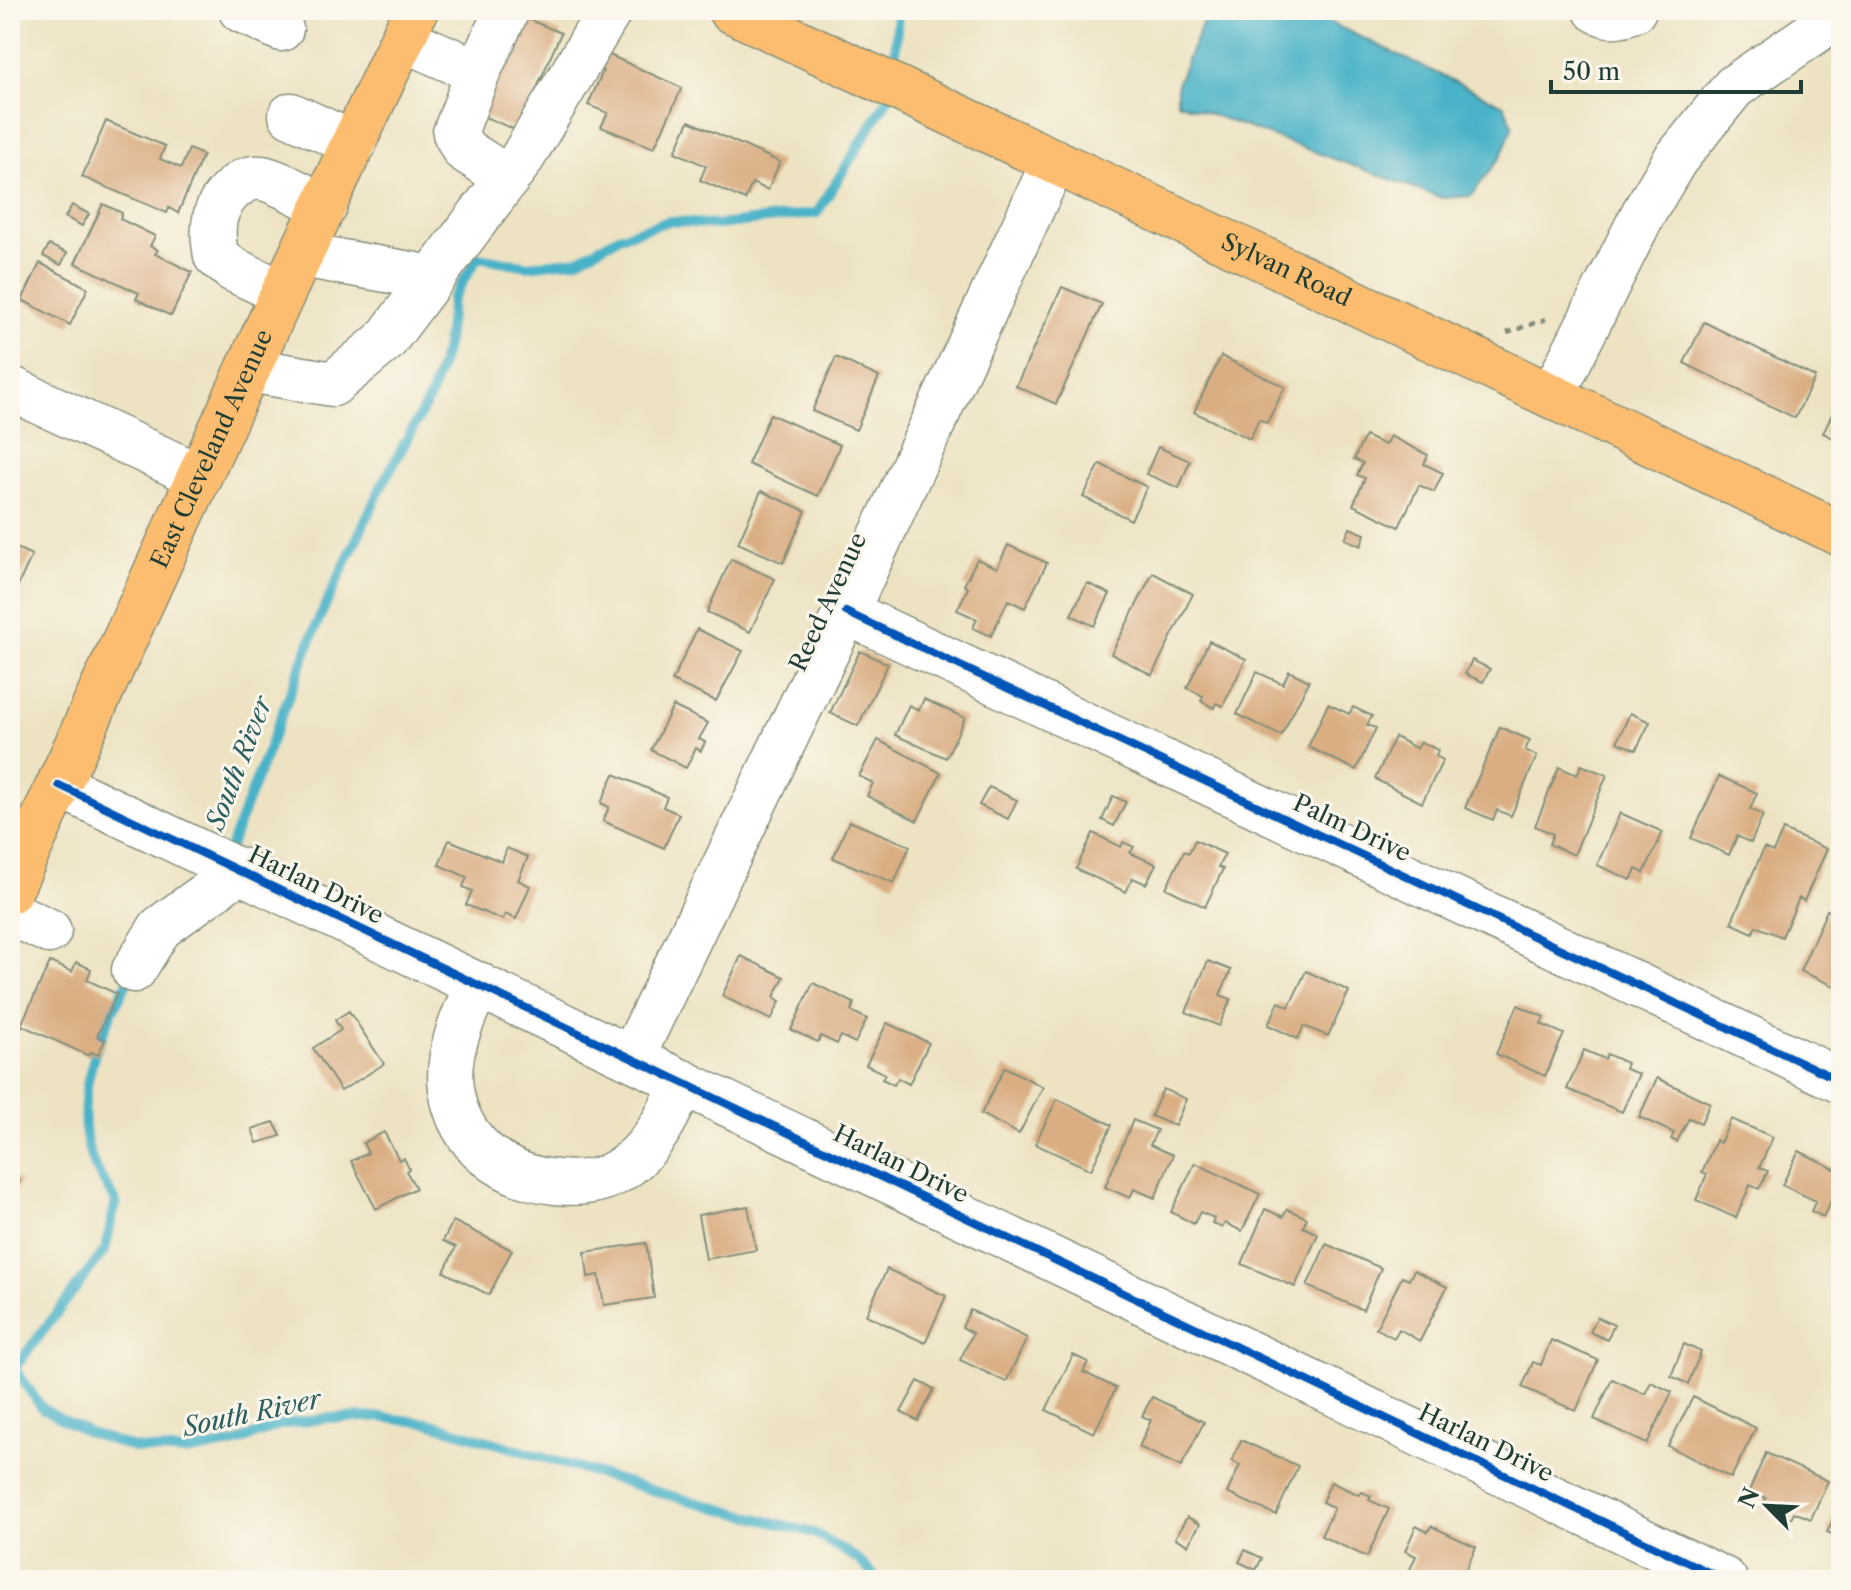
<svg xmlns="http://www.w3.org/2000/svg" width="1851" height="1590" font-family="'Libre Caslon Text',serif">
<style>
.water{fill:#49b2c8;stroke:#34787e;stroke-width:2}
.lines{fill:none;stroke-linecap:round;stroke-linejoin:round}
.stream{stroke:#49b2c8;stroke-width:10}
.building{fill:#daae83}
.minor-casing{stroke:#86907c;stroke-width:47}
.major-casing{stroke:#86907c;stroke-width:47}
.path{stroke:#86907c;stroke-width:5;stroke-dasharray:6 6;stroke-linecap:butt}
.minor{stroke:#fff;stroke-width:44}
.major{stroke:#fcbd6f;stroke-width:44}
.cycleway-casing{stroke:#fbf7ec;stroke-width:13}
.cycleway{stroke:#0057b8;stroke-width:8}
.labels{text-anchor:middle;stroke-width:6;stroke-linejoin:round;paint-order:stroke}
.street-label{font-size:24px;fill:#1f3d34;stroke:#fbf7ec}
.water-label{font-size:26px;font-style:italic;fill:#2c6060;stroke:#fbf7ec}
</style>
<rect width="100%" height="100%" fill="#fbf7ec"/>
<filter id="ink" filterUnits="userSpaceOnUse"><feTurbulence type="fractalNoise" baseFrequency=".0125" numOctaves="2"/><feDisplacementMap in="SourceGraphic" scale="16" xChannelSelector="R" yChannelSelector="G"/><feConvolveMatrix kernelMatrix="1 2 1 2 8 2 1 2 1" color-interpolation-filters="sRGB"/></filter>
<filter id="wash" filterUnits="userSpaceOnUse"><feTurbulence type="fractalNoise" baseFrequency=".006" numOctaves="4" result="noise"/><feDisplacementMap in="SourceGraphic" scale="32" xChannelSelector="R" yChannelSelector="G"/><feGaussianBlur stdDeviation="1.8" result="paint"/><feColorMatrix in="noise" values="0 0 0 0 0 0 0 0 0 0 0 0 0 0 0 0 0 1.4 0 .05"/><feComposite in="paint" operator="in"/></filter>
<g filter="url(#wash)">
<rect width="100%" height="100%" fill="#ede3c3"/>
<path class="water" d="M1208 10H1304L1504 105 1513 126 1501 156 1471 196 1442 198 1177 102V84Z"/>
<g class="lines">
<path class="stream" d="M894 74 898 10
M228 852 319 619 383 483 431 395 446 348 452 299 478 257 528 266 577 260 621 236 669 221 718 225 817 213 889 97
M130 978C100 1031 71 1096 91 1157 96 1172 108 1188 116 1201L105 1250 14 1369 43 1409 87 1432 134 1448 184 1452 233 1444 279 1425 329 1418 379 1417 429 1423 668 1495 814 1533 856 1558 879 1580"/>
</g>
<g id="blocks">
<path class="building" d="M514 13 561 33 518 131 478 114Z
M603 52 682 88 654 148 601 127 608 113 588 105 603 71 596 68Z
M106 121 165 146 160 159 181 168 189 149 203 155 178 213 169 208 167 213 82 177Z
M689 121 780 162 768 190 752 183 745 200 700 180 706 166 675 152Z
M103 204 122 213 120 219 155 236 150 246 158 250 155 254 192 272 171 316 136 299 139 293 75 263Z
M72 205 89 214 82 226 65 217Z
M49 245 67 253 61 265 43 256Z
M40 263 88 288 70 325 22 300Z
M1062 287 1102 304 1056 404 1016 386Z
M1704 322 1815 377 1795 418 1684 363Z
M1221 356 1285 387 1267 423 1259 419 1250 439 1194 412Z
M836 357 879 377 856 430 812 411Z
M1841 395V442L1823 433Z
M770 414 840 445 818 496 748 464Z
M1365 436 1385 445 1390 436 1428 455 1424 464 1443 473 1434 492 1419 485 1399 527 1353 505 1365 478 1357 475 1363 463 1354 459Z
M1158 447 1190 461 1179 488 1146 474Z
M1100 464 1147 487 1131 520 1083 497Z
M761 491 806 511 783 563 738 543Z
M1350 528 1365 534 1361 546 1345 539Z
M10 545 32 555 13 596 10 595Z
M1008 545 1047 563 1025 608 1008 600 991 636 973 628 977 619 957 610 968 588 964 585 977 559 997 568Z
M731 559 775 579 750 632 707 612Z
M1153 573 1193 594 1152 675 1111 654Z
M1087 583 1110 594 1094 626 1071 615Z
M697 629 743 651 716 701 672 681Z
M1209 641 1246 659 1223 706 1216 703 1214 708 1201 701 1203 696 1187 688Z
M860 651 888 664 858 726 830 713Z
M1472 660 1490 669 1483 682 1465 674Z
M1289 671 1309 681 1281 736 1237 714 1257 672 1283 684Z
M924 699 965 718 946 758 895 735 909 705 919 710Z
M1328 704 1349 714 1353 707 1372 716 1367 725 1376 728 1356 770 1308 747Z
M673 706 708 723 699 739 705 742 701 751 696 748 686 768 651 750Z
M1630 713 1650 722 1636 750 1617 742Z
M1500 727 1530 740 1525 750 1537 756 1511 816 1497 810 1493 820 1465 808Z
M1395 737 1417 749 1421 742 1438 750 1436 756 1443 760 1422 803 1375 779Z
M878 740 941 773 917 821 867 796 873 783 859 776Z
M1581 765 1607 775 1574 855 1549 844 1553 834 1535 826 1559 767 1577 775Z
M614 774 667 797 663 807 679 814 664 848 603 821 609 807 601 803Z
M1719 776 1757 793 1750 809 1763 815 1751 843 1737 836 1729 855 1691 838Z
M989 787 1017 800 1008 819 979 805Z
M1113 796 1126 802 1114 826 1102 820Z
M1620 813 1663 832 1644 873 1636 869 1631 880 1597 865Z
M849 821 910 846 894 883 833 858Z
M1783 830 1827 849 1804 901 1799 898 1782 937 1756 926 1753 933 1731 923 1764 848 1773 852Z
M1093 833 1121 847 1123 842 1134 847 1130 853 1156 864 1146 884 1133 878 1126 892 1076 869Z
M449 840 502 862 507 848 528 857 518 880 530 886 516 919 505 914 503 920 466 905 472 891 463 887 467 877 439 865Z
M1195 840 1225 854 1218 867 1223 869 1205 907 1166 888 1184 851 1189 853Z
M1827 910 1841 916V989L1800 971Z
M741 956 784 977 774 997 780 1001 771 1020 722 996Z
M1208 961 1231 970 1220 995 1231 999 1219 1026 1186 1012Z
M50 962 72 972 76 962 91 969 87 980 117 994 97 1036 105 1040 98 1055 91 1052 89 1056 21 1025Z
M1306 971 1349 991 1328 1036 1304 1026 1298 1039 1268 1025 1279 1002 1289 1007Z
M813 983 854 1003 851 1011 867 1019 855 1043 841 1036 837 1044 821 1036 818 1042 791 1030Z
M1518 1005 1544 1017 1541 1024 1564 1034 1545 1076 1496 1054Z
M349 1011 384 1064 341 1091 313 1048 341 1030 335 1020Z
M887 1023 929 1043 909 1084 898 1078 894 1085 882 1079 885 1074 866 1065Z
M1584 1050 1605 1059 1607 1054 1627 1063 1625 1069 1639 1074 1622 1112 1567 1089Z
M1005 1067 1043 1087 1019 1134 981 1114Z
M1657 1078 1710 1103 1701 1123 1689 1118 1677 1142 1671 1139 1674 1133 1639 1117Z
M1163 1089 1186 1099 1175 1126 1151 1116Z
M1057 1099 1112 1125 1091 1170 1035 1144Z
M1731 1119 1773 1137 1759 1168 1768 1171 1759 1189 1750 1185 1736 1218 1696 1200 1707 1174 1702 1172 1716 1140 1720 1143Z
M1133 1120 1157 1130 1150 1145 1173 1155 1155 1198 1134 1189 1130 1198 1105 1187Z
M274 1122 281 1136 257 1143 252 1129Z
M384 1132 399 1160 404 1158 409 1169 406 1171 416 1188 376 1209 351 1161 368 1153 363 1143Z
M1799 1151 1841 1172V1181L1823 1217 1811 1211 1816 1201 1782 1185Z
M1195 1163 1260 1194 1242 1231 1225 1223 1222 1228 1212 1223 1214 1218 1200 1212 1194 1224 1171 1212Z
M10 1176 20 1181 10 1201Z
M748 1206 756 1250 706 1259 698 1215Z
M1265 1209 1283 1217 1287 1209 1307 1218 1303 1227 1318 1234 1295 1287 1242 1264Z
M453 1221 512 1250 489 1295 444 1272 456 1247 443 1241Z
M646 1243 654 1298 604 1305 599 1275 588 1277 585 1252Z
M1326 1244 1381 1268 1363 1310 1307 1286Z
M887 1269 946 1296 925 1343 866 1315Z
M1414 1270 1447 1287 1420 1341 1399 1329 1394 1338 1376 1328 1402 1277 1409 1280Z
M970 1310 1027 1338 1006 1382 960 1360 973 1333 962 1327Z
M1597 1317 1614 1325 1607 1340 1590 1332Z
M1551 1340 1598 1360 1576 1411 1522 1387 1533 1362 1541 1365Z
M1684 1344 1701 1352 1688 1384 1671 1376Z
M1073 1355 1088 1362 1083 1372 1116 1388 1094 1433 1046 1410Z
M1612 1379 1645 1394 1651 1382 1672 1392 1647 1444 1594 1419Z
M918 1381 934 1389 918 1421 901 1412Z
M1152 1397 1204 1422 1181 1467 1139 1447 1151 1420 1142 1416Z
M1693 1397 1756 1428 1731 1478 1668 1446Z
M1241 1440 1298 1466 1276 1515 1227 1493 1240 1465 1232 1461Z
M1766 1453 1828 1481 1811 1519 1794 1512 1791 1518 1763 1505 1766 1498 1749 1491Z
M1331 1482 1359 1495 1362 1492 1371 1496 1369 1500 1389 1509 1367 1557 1321 1536 1334 1508 1322 1502Z
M1841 1503V1538L1827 1532Z
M1187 1517 1200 1524 1188 1545 1175 1538Z
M1416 1526 1428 1532 1431 1526 1476 1547 1461 1580H1422L1408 1574 1416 1556 1405 1551Z
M1245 1550 1262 1558 1256 1570 1239 1562Z"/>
</g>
</g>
<g filter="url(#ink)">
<use href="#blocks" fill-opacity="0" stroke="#86907c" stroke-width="2"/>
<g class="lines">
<g class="minor-casing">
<path id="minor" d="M241 10 281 29
M1596 10C1609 18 1621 16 1634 10
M403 39 478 72 507 10
M478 72 455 133 464 150 508 178
M291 115 354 144
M302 255 432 278
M283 293 232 269 216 256C214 244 212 232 215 219 219 199 240 175 262 178 276 180 310 200 325 206
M249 370 333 384 385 341 521 160 610 10
M10 388 199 476
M1552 396 1643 214 1675 160 1734 87 1816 31 1836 10
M846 612 1841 1081
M59 785 1725 1580
M10 913 49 931
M134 970 160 928 240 870
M478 984C463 1017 446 1052 451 1089 459 1144 503 1177 556 1182 576 1184 597 1183 615 1173 650 1154 668 1117 683 1082
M632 1058 846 612 1054 161"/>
</g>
<g class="major-casing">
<g id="major">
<path id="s1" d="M730 10 1293 273 1841 534"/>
<path id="s2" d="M10 891 283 293 416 10"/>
</g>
</g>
<path class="path" d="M1507 333 1546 319"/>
<use href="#minor" class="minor"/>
<use href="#major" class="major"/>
<g class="cycleway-casing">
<path id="cycleway" d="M846 612 1841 1081
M59 785 1725 1580"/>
</g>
<use href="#cycleway" class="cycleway"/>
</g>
</g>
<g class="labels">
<g class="street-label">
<text dy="8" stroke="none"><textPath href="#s1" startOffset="614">Sylvan Road</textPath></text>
<text dy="8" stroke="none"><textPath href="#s2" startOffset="486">East Cleveland Avenue</textPath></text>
<text transform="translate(828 602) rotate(-65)" y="8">Reed Avenue</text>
<text transform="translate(1352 828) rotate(25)" y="8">Palm Drive</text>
<text transform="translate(316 885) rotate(26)" y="8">Harlan Drive</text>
<text transform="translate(901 1164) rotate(26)" y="8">Harlan Drive</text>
<text transform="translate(1486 1443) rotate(26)" y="8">Harlan Drive</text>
</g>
<g class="water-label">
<text transform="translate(239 763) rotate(-69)" y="9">South River</text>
<text transform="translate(252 1413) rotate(-12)" y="9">South River</text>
</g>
</g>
<rect width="1851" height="1590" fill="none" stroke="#fbf7ec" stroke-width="40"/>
<g transform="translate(1767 1506) rotate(294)" stroke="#fbf7ec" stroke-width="6" paint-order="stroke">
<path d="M0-6L14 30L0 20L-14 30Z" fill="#1f3d34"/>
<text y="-12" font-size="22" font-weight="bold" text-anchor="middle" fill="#1f3d34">N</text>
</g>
<path d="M1551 80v12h250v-12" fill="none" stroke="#1f3d34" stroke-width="4"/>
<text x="1563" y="80" font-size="24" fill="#1f3d34" stroke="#fbf7ec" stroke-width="6" paint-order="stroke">50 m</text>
</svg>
